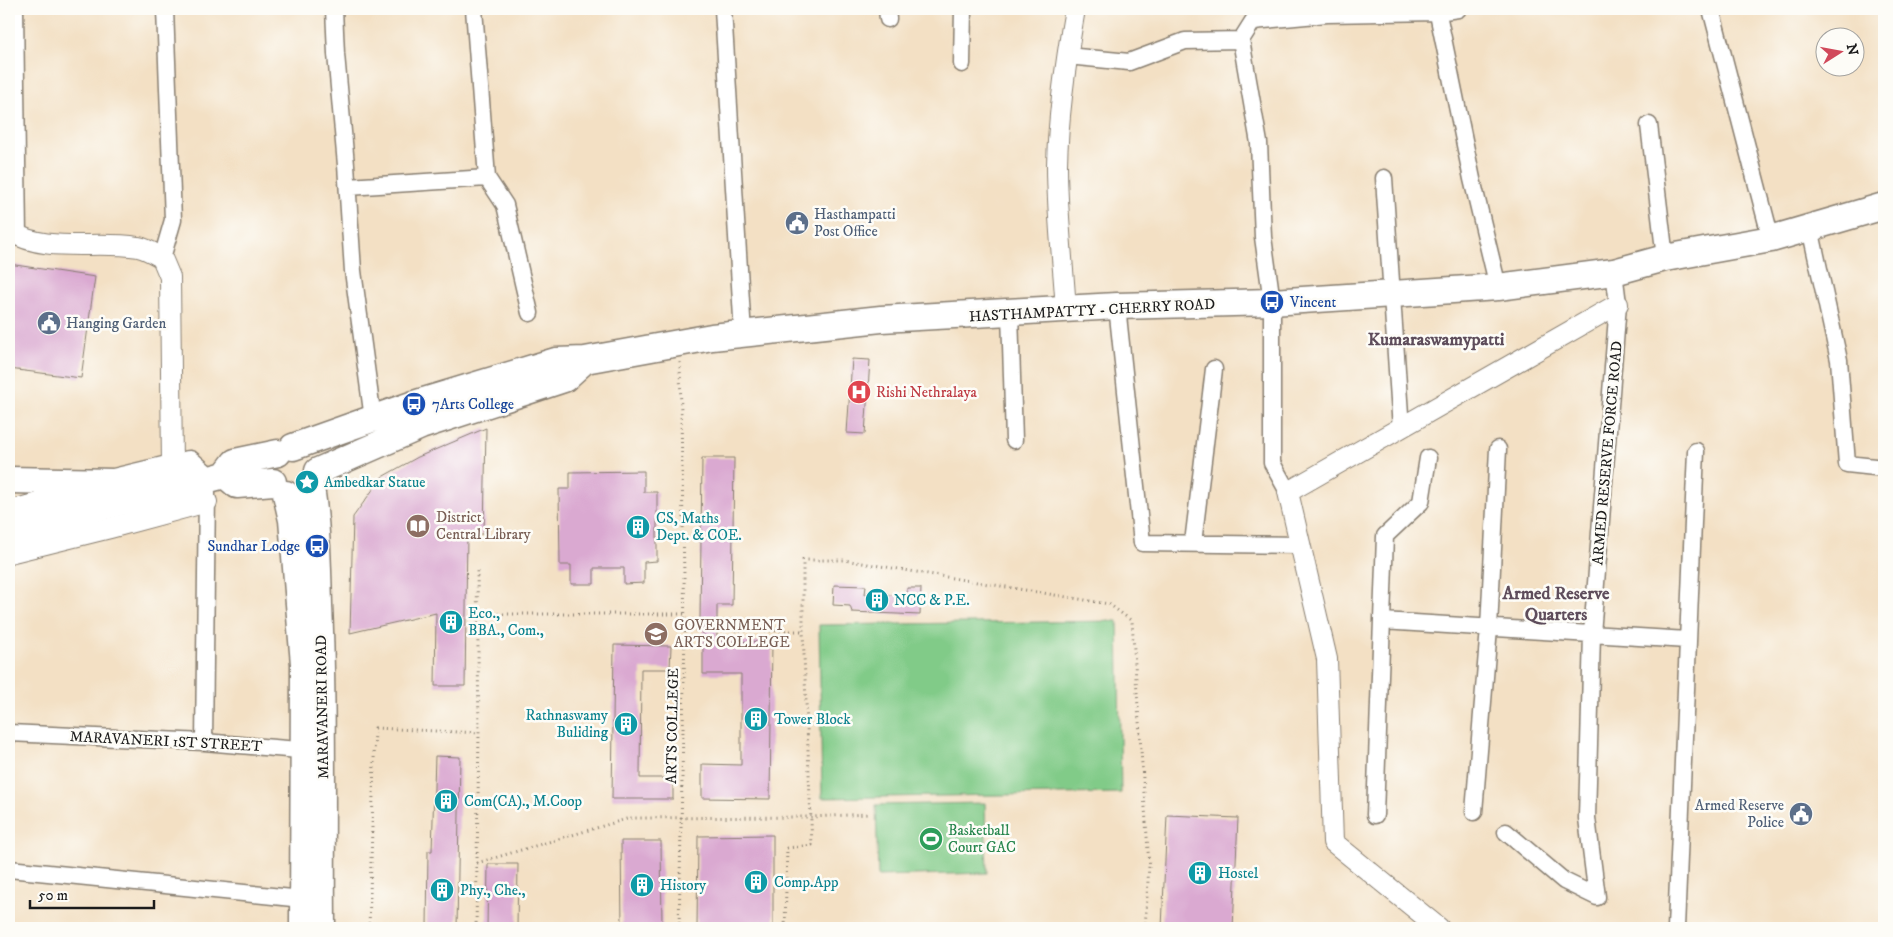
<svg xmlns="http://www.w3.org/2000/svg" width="1893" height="937" font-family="'IM FELL DW Pica',serif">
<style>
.green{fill:#81cb88;stroke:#4e7452}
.building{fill:#daa9d1}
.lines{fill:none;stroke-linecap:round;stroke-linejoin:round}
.minor-casing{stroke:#887e70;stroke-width:19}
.tertiary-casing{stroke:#887e70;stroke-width:22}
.primary-casing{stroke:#887e70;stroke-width:29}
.path{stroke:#887e70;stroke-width:3;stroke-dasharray:1 4;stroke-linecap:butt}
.minor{stroke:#fff;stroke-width:16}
.tertiary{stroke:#fff;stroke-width:20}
.primary{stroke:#fff;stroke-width:26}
.labels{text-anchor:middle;stroke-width:5;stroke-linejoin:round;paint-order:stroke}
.service-label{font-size:15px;fill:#4e5e75;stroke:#fdfcf7;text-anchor:start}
.transit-label{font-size:15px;fill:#164399;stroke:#fdfcf7;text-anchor:start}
.street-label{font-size:15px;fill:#1c1c1c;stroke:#fdfcf7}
.health-label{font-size:15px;fill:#be3a42;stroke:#fdfcf7;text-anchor:start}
.culture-label{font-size:15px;fill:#0d838f;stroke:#fdfcf7;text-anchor:start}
.education-label{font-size:15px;fill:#785e54;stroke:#fdfcf7;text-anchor:start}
.leisure-label{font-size:15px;fill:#27864d;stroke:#fdfcf7;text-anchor:start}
.quarter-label{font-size:18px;font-weight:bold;fill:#5e4d5b;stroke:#fdfcf7}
</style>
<rect width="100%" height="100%" fill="#fdfcf7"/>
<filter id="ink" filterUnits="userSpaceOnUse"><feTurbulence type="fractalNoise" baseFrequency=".02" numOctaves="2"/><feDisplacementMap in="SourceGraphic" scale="10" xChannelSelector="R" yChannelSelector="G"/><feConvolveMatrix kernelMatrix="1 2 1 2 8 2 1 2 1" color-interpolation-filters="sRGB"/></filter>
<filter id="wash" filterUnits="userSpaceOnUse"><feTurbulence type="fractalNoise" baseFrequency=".0096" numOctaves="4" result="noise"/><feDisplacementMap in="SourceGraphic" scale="20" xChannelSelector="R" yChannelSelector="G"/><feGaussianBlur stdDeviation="1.12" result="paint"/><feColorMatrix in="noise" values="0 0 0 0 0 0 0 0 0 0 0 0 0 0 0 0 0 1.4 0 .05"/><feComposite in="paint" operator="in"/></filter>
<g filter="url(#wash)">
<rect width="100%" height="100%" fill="#f3e0c4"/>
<path class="green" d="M1118 621 1121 793 822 798 819 625Z
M985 803 987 873 878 876 876 805Z"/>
<g id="blocks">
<path class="building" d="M9 264 95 277 81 378 9 369Z
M852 359 870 360 865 434 847 433Z
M486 428 484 534H467L465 686H435L436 613 350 633 353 517 382 477 418 457Z
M702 458H734L732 605H717V641L772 642 770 799 702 798V764L741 765V674H703V619H700Z
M644 471V492H657V561L644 562V583L624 584V568H594V584H571V565H560L559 489H570V472Z
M834 585 866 586 865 594 907 596V588H921L920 615 852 612 850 606 833 605Z
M614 645 671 646 670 669H641L640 778H673V799H612Z
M435 756 460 757 457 928H427L428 851H432Z
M1167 815 1238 818 1233 928H1162Z
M773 835V928H697L698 836Z
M621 841H661L662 928H622Z
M488 864H518L517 928H487Z"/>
</g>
</g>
<g filter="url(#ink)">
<use href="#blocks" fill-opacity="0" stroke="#887e70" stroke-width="1"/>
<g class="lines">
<g class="minor-casing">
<path id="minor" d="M15 9 18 237
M334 9 336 54 346 165 353 271 373 419
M723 9 743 334
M887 9 888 19
M1437 9 1472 179 1498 287
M1711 9 1771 239
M1067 56 1129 62 1185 41 1241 40
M962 64 963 9
M1649 125 1665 258
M487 178 505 205 530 313
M1384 178 1401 429
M348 187 487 178 474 9
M1810 228 1839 360 1847 464 1884 468
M162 258 173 220 165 9
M1117 306 1142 543 1300 545
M1010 313 1014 440
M1288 492 1272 463V302L1263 237 1259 143 1241 40 1253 21 1327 14 1437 12 1458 9
M1193 543 1214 369
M1382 621 1687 640
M9 733 204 742 311 751
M204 742 207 492
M1474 812 1489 628 1498 449
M1375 815 1385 536 1421 502 1428 458
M1506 832 1564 881 1597 897 1587 818 1592 634 1618 304 1614 272
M9 869 312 900
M1676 928 1696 451"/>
</g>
<g class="tertiary-casing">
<path id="tertiary" d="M9 231C47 254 95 240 138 247 146 248 155 254 162 258L170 277 172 467
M1066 310C1063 262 1057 214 1057 165 1058 113 1066 60 1075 9
M9 511 94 487
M9 553 110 528 207 502
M1439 928 1333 842 1327 659 1288 492 1618 304"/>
</g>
<g class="primary-casing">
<path id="primary" d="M293 447 414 404 556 361 585 360 712 337 881 319 1117 306 1272 302 1498 287 1614 272 1665 258 1771 239 1884 206
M318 471 421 426 564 379 585 360
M225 475 237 485 273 482
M9 480 114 482 189 464 207 480
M311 487C317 526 318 565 319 605 324 713 321 820 322 928
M286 494 292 520 304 664 303 928
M9 531 225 475 235 462 278 453"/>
</g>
<path class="path" d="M478 614H685
M685 630 803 631
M477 863 630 818 810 817 868 814
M369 928 375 728 479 733 477 569
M476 928 479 733
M679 928 685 630 680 362
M785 928 787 848 812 845 803 631V560H844L1109 604 1132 621 1149 865 1145 928"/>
<use href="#minor" class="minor"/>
<use href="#tertiary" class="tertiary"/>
<use href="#primary" class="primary"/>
</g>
</g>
<defs>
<g id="civic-disc" transform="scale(1.25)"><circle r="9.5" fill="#5c6f8a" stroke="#fdfcf7"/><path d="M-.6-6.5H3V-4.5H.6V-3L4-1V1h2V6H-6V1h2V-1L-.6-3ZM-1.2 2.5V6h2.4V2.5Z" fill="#fff"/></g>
<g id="bus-disc" transform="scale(1.25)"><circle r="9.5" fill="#1a4fb4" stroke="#fdfcf7"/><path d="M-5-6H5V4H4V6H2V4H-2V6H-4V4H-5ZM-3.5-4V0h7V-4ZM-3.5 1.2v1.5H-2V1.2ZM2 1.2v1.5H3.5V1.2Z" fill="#fff"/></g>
<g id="hospital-disc" transform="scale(1.25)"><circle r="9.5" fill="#e0444e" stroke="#fdfcf7"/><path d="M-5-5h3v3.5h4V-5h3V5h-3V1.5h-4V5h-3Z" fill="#fff"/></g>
<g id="sight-disc" transform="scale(1.25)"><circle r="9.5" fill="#0f9aa8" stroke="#fdfcf7"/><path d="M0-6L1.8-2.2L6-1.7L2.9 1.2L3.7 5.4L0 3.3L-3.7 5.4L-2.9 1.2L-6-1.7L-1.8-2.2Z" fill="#fff"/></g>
<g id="library-disc" transform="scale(1.25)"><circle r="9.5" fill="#8d6e63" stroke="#fdfcf7"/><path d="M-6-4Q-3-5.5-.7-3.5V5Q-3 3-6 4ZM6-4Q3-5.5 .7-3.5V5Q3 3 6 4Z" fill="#fff"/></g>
<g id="building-disc" transform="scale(1.25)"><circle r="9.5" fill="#0f9aa8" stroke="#fdfcf7"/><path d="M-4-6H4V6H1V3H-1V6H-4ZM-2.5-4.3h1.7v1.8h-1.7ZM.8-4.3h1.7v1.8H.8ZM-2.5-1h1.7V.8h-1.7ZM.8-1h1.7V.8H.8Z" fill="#fff"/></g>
<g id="university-disc" transform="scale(1.25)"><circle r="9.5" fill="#8d6e63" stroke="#fdfcf7"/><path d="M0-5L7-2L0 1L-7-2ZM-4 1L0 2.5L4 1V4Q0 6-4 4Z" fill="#fff"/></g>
<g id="stadium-disc" transform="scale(1.25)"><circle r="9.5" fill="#2e9e5b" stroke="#fdfcf7"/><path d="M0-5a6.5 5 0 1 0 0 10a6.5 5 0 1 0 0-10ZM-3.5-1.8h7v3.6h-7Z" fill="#fff"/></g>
</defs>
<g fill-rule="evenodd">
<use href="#civic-disc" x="797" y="223"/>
<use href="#bus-disc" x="1272" y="302"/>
<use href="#civic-disc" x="49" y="323"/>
<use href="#hospital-disc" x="859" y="392"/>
<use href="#bus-disc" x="414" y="404"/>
<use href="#sight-disc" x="307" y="482"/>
<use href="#library-disc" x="418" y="526"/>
<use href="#building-disc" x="638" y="527"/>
<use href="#bus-disc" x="317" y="546"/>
<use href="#building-disc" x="877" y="600"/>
<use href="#building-disc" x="451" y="622"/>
<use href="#university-disc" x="656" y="634"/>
<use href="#building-disc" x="756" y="719"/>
<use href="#building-disc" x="626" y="724"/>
<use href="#building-disc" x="446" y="801"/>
<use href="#civic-disc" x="1801" y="814"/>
<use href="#stadium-disc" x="931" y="839"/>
<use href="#building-disc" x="1200" y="873"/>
<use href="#building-disc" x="756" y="882"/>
<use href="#building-disc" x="642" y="885"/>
<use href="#building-disc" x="442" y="890"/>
</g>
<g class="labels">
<g class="service-label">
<text x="814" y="219">Hasthampatti<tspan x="814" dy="17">Post Office</tspan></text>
<text x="66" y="328">Hanging Garden</text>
<text x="1784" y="810" text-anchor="end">Armed Reserve<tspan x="1784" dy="17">Police</tspan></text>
</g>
<g class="transit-label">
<text x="1290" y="307">Vincent</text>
<text x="432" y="409">7Arts College</text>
<text x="300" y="551" text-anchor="end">Sundhar Lodge</text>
</g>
<g class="street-label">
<text transform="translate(1092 310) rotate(-3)" y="5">HASTHAMPATTY - CHERRY ROAD</text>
<text transform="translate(1607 453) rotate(-85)" y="5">ARMED RESERVE FORCE ROAD</text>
<text transform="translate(322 707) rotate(-91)" y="5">MARAVANERI ROAD</text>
<text transform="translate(672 726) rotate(-89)" y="5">ARTS COLLEGE</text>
<text transform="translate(166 741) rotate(3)" y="5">MARAVANERI 1ST STREET</text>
</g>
<g class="health-label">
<text x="876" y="397">Rishi Nethralaya</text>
</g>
<g class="culture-label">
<text x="324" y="487">Ambedkar Statue</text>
<text x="656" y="523">CS, Maths<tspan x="656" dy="17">Dept. &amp; COE.</tspan></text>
<text x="894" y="605">NCC &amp; P.E.</text>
<text x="468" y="618">Eco.,<tspan x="468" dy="17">BBA., Com.,</tspan></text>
<text x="608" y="720" text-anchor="end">Rathnaswamy<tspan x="608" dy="17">Buliding</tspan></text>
<text x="774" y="724">Tower Block</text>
<text x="464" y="806">Com(CA)., M.Coop</text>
<text x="1218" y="878">Hostel</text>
<text x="774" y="887">Comp.App</text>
<text x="660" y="890">History</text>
<text x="460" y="895">Phy., Che.,</text>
</g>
<g class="education-label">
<text x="436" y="522">District<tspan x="436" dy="17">Central Library</tspan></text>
<text x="674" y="630">GOVERNMENT<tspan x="674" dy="17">ARTS COLLEGE</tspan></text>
</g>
<g class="leisure-label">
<text x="948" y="835">Basketball<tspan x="948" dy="17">Court GAC</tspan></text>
</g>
<g class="quarter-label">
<text x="1436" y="345">Kumaraswamypatti</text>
<text x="1556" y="599">Armed Reserve<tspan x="1556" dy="21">Quarters</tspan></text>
</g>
</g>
<rect width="1893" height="937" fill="none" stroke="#fdfcf7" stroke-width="30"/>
<g transform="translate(1840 52) rotate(79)"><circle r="24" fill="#fdfcf7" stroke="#a3a29f"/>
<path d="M0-4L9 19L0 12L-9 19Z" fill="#d1495b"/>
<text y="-8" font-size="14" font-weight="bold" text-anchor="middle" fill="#1c1c1c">N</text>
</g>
<path d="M30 900v8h124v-8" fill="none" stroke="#1c1c1c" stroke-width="2.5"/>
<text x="38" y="900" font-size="15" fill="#1c1c1c" stroke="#fdfcf7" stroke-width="4" paint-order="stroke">50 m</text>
</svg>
